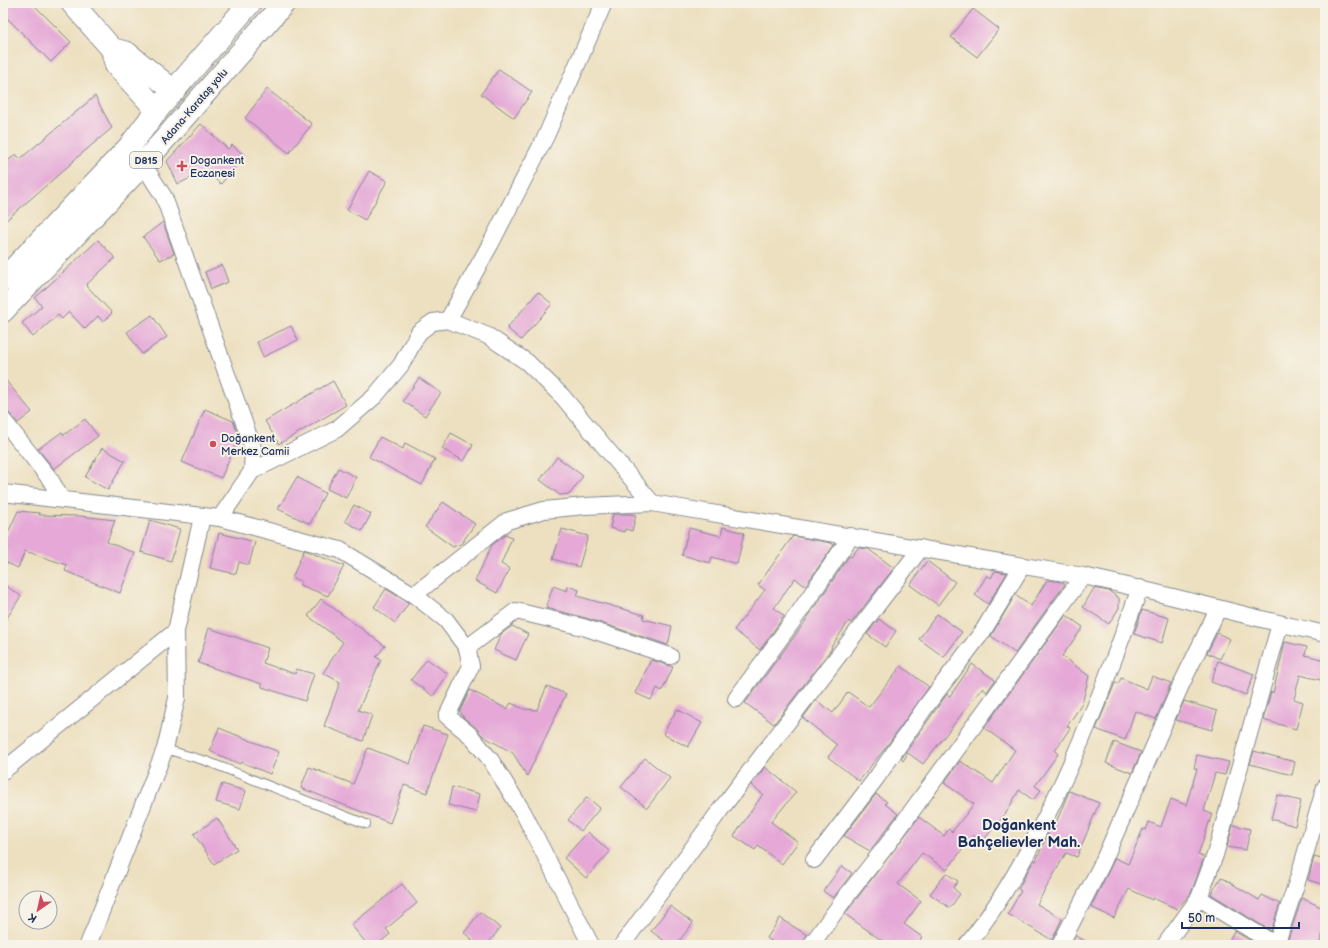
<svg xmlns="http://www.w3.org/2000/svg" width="1328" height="948" font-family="'Balsamiq Sans',sans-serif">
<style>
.building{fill:#e5a8d7}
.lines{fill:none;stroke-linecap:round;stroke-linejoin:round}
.lane-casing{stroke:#84888f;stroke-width:10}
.street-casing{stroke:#84888f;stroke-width:18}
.secondary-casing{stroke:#84888f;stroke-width:24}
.primary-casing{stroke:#84888f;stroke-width:24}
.lane{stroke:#fff;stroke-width:8}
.street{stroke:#fff;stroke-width:16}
.secondary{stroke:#fff;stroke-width:22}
.primary{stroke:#fff;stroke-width:22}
.poi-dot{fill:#d1495b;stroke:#f7f3e8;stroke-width:1.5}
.labels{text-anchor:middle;stroke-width:4;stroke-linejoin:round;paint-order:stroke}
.shield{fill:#f7f3e8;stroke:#5d6a87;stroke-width:1}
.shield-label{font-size:10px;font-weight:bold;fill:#1b2f5e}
.street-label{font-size:11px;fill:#1b2f5e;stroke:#f7f3e8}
.poi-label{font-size:11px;fill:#1b2f5e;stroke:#f7f3e8;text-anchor:start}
.district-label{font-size:15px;font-weight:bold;fill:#1b2f5e;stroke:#f7f3e8}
</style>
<rect width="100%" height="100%" fill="#f7f3e8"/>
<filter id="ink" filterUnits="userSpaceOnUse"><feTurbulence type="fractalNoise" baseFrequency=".025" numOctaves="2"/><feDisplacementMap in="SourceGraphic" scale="8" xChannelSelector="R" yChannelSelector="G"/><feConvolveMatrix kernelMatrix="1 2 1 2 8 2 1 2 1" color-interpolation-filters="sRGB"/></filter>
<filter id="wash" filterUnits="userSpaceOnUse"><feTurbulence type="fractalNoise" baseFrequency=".012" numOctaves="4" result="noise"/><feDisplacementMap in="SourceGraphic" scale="16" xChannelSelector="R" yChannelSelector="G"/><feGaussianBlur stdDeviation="0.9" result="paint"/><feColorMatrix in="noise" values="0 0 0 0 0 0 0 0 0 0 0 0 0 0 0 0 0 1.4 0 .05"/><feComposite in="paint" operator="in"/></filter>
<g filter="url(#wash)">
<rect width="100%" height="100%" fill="#ede0c0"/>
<g id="blocks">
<path class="building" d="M3 3H32L71 42 51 62 3 14Z
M973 9 999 29 977 57 951 37Z
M499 69 532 92 514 118 481 94Z
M267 89 312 124 289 153 245 118Z
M95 96 112 128 73 161H74L3 223V165L16 154 20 159Z
M201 124 228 149 232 145 244 155 221 184 205 171 178 184 167 161Z
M369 171 387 181 365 220 347 210Z
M163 222 174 254 160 260 143 237Z
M98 240 115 258 86 285 112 313 103 322 98 316 85 329 69 312 62 319 58 315 33 337 22 323 42 306 35 298Z
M222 265 228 282 211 289 205 272Z
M538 292 552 304 521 340 507 328Z
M152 315 167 337 142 354 127 332Z
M291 326 298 340 263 357 257 342Z
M3 377 32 412 18 423 10 414 3 411Z
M419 378 441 393 425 416 403 401Z
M333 381 346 405 279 444 265 421Z
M205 409 233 421 239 437 221 478 182 462Z
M85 419 98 436 54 469 38 449 62 432 64 435Z
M451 433 473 445 464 461 442 449Z
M380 437 403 449 405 443 435 459 422 485 369 457Z
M102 448 125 461 108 490 85 477Z
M557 457 583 476 570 494 560 495 540 480Z
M338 468 356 477 346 498 327 489Z
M297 477 325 493 310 524 278 509Z
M443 502 475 524 461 544 453 547 425 527Z
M354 505 371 514 362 531 345 521Z
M18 511 40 513 39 515 80 516 115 520 107 542 135 553 120 593 65 571 67 565 25 551 18 568 3 561V544Z
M613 514H628L636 515 632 531 625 529 624 532 610 528Z
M150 520 180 529 171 561 141 552Z
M723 527 744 533 737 564 712 557 710 563 682 555 689 528 721 536Z
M562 529 588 536 579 567 553 559Z
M219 533 255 542 249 565 239 562 236 574 210 568Z
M505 535 512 538 501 564 510 569 497 593 475 581 492 545Z
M793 536 831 543 834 545 805 586 795 578 774 608 784 616 760 650 734 630 765 590 758 585Z
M858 548 868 549 894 568 851 623 849 621 831 647 832 648 774 724 745 703 802 626 849 556 851 557Z
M304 550 344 566 328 596 300 585 301 581 292 578Z
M927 561 955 582 938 605 910 585Z
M995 571 1007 573 988 604 975 595 987 575 991 578Z
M1047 580 1062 582 1065 584 1015 653 991 636 1015 595 1031 606Z
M3 584 21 596 3 624Z
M553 586 567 591 568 586 579 590 577 596 644 615 643 619 672 626 668 645 586 618 546 608Z
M1094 588 1109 591 1119 598V608L1109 624 1083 607Z
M386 589 409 603 395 623 374 607Z
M321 599 385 646 376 657 381 660 358 710 372 715 363 741 324 726 340 682 323 673 343 642 308 616Z
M1142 610 1169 618 1162 643 1134 634Z
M937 614 962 632 944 657 919 639Z
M1066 615 1083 627 1062 656 1089 676 1082 704 1067 726 1070 728 1055 751 1058 754 1035 786 1041 790 1033 800 1019 790 1006 813 982 842 973 835 947 870 922 853 898 884 921 901 904 924 922 937 917 945H888L845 914 919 817 944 836 949 829 952 832 974 804 944 783 960 761 993 783 1015 750 984 728Z
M879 619 896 631 885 647 867 634Z
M512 626 528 634 516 660 494 650 501 634Z
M209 628 268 648 263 663 295 674 296 669 314 674 305 701 262 687V684L198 663Z
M1217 633 1230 639 1220 659 1207 653Z
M1285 642 1307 647 1305 655 1325 660V681L1300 675 1294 699 1303 702 1296 729 1263 720 1271 692 1273 693Z
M427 659 448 674 433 696 411 680Z
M651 660 673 667 662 691 657 688 651 700 635 693Z
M1218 661 1254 674 1246 695 1211 682Z
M972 664 995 680 987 692 982 688 923 764 908 753 903 761 901 759 934 712 947 694 950 696Z
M901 666 929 687 886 747 859 781 828 757 837 745 803 718 816 700 833 713 848 692 869 707Z
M1152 676 1171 683 1156 719 1135 711 1125 740 1096 729 1115 683H1119L1121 678 1147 689Z
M547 686 566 694 527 776 513 753 483 736 476 728 463 717 460 711 470 690 507 709 511 703 524 709 537 710Z
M1184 701 1217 711 1212 730 1176 720Z
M677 709 702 723 688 747 663 734Z
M423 726 448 734 427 793 404 785 390 823 301 788 309 767 353 784 368 748 410 764Z
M219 728 279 752 270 774 241 762 240 764 210 751Z
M1114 742 1141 752 1132 773 1106 763Z
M1254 751 1295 762 1292 775 1250 764Z
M1197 755 1229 762 1225 775 1215 773 1204 811 1212 814 1198 855 1204 857 1191 893 1177 909 1153 898 1152 900 1129 889 1114 918 1091 907 1115 858 1128 864 1143 829 1146 830 1149 822 1161 827 1171 799 1186 805 1197 769 1194 768Z
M645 758 670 778 647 808 621 787Z
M765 767 796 792 771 822 798 842 782 864 758 846 755 850 734 836 763 794 751 785Z
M222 784 246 791 240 809 216 802Z
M452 787 480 794 476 812 448 805Z
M1069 791 1099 803 1077 857 1066 853 1037 904 1062 919 1052 940 1008 914 1021 891 1018 889 1034 860 1036 861 1050 829 1053 830Z
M876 794 887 802 885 804 898 814 870 851 844 836Z
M1277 795 1301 801 1295 826 1271 819Z
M587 797 600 808 581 831 568 820Z
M217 818 237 849 214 864 194 834Z
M1233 825 1250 829 1246 850 1227 847Z
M588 832 610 852 586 878 564 858Z
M1314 857 1325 860V885L1308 880Z
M842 866 852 873 833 898 823 891Z
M946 873 958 881 953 888 960 894 950 908 930 894Z
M1221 877 1259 900 1262 895 1280 904 1271 931 1211 894Z
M402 884 417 903 386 929 390 934 377 945H368L351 925Z
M1302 898 1325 909V928L1319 945H1286Z
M670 906 693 923 676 945H670L651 931Z
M480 912 500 928 487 945H467L472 939 464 933Z
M780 918 807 935 802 945H777L767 938Z
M1234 931 1258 945H1227Z
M1076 936 1093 945H1071Z"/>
</g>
</g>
<g filter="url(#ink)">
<use href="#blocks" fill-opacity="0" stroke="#84888f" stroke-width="1"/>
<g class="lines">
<g class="lane-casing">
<path id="lane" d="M165 749 206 761 366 824"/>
</g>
<g class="street-casing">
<path id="street" d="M136 156 143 164 164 197 253 448 252 471 220 518
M448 320 491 243 546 136 604 3
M3 420 50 479 62 500
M252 471 337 429 375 396 401 365 419 332 433 322 448 320 488 336 527 362 562 396 652 503
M3 493 220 518 340 550 414 595 446 620 467 648 471 666 447 716 470 735 490 759 523 812 591 945
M414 595 507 521 544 510 585 506 652 503 1083 576C1164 593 1244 616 1325 634
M467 648 516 611 583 627 670 656
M736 699 800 611 851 536
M3 771 176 631
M814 860 877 777 926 706 983 631 1022 566
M1199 898 1276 945
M88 945 165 749 177 698 176 631 202 517
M622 945 721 809 921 548
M811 945 848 894 887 845 1083 576
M967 945C994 911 1014 878 1034 840 1077 759 1109 674 1140 588
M1060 945 1102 864 1181 685 1218 609
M1165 945 1199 898 1215 855 1280 624
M1276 945 1297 882 1325 787"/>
</g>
<g class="secondary-casing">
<path id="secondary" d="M72 3 112 49 116 65 157 110
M112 49 127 53 174 91"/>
</g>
<g class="primary-casing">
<path id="primary" d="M3 280 129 147 157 110 250 3
M3 311 143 164 284 3"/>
</g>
<use href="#lane" class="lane"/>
<use href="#street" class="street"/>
<use href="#secondary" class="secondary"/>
<use href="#primary" class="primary"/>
</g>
</g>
<g class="poi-dot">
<path d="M180 160h4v4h4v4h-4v4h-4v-4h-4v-4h4z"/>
<circle cx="213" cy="444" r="4"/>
</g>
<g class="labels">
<rect class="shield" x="130" y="152" width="32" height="16" rx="3"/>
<g class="shield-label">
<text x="146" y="164">D815</text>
</g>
<g class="street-label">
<text transform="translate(194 106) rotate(-49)" y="4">Adana-Karataş yolu</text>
</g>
<g class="poi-label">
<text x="190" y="164">Dogankent<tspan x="190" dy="13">Eczanesi</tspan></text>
<text x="221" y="442">Doğankent<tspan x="221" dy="13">Merkez Camii</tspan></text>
</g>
<g class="district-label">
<text x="1019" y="830">Doğankent<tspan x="1019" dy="17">Bahçelievler Mah.</tspan></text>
</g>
</g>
<rect width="1328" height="948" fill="none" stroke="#f7f3e8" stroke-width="16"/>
<g transform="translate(38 910) rotate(214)"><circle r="19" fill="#f7f3e8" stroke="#9fa5b1"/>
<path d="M0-3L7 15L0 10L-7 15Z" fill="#d1495b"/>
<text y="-6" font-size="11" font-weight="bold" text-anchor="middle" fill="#1b2f5e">K</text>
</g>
<path d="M1182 922v6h117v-6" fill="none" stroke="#1b2f5e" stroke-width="2"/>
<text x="1188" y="922" font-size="12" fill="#1b2f5e" stroke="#f7f3e8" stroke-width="3" paint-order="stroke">50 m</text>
</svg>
